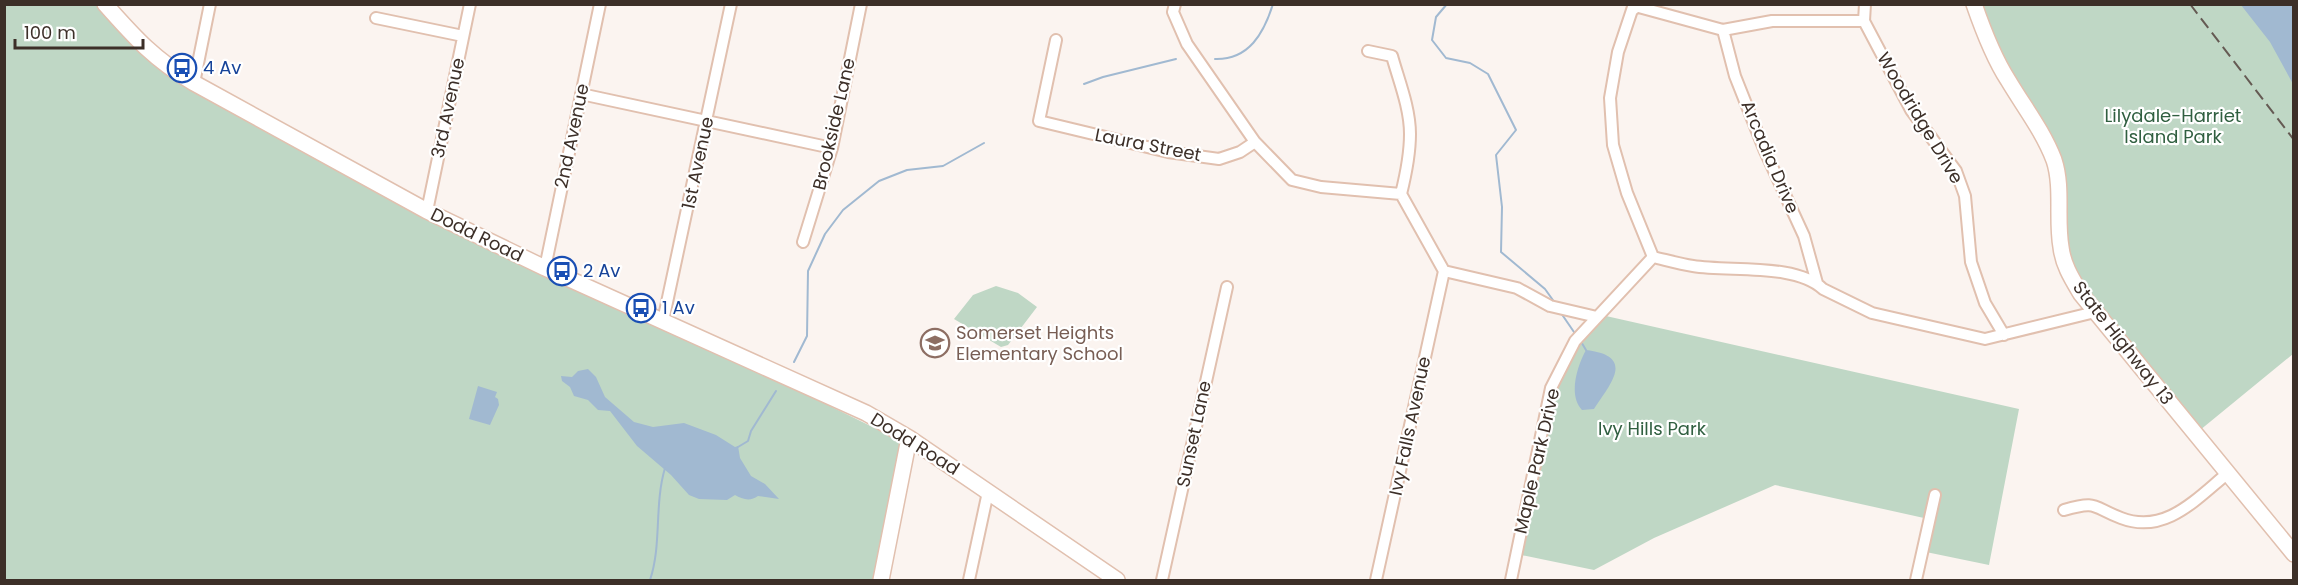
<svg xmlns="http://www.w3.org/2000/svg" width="2298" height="585" font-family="Poppins,sans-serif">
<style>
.green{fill:#bfd7c5}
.water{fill:#a1b9d1}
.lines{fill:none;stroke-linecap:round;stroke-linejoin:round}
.stream{stroke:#a1b9d1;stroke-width:2}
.street-casing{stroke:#e1c0af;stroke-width:14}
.secondary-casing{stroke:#e1c0af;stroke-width:18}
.street{stroke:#fff;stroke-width:10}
.secondary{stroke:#fff;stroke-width:15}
.rail{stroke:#655a53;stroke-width:2;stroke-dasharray:12 6;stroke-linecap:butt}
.labels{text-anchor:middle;stroke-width:4.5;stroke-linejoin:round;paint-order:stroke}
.transit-label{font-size:18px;fill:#164399;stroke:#fff;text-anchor:start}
.street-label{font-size:18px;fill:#3c2f28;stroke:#fff}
.park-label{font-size:18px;fill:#305f40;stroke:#fff}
.education-label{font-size:18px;fill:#785e54;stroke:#fff;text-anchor:start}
</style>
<rect width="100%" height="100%" fill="#fbf4f0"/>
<path class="green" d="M4 5H97L143 55 255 126 392 200 626 314 763 373 903 442 873 580H5Z
M1976 5H2293V354L2194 435 2066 272 2055 153 1987 39Z
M996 286 1018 293 1037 307 1008 345 1001 347 954 319 973 295Z
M1606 316 2019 409 1989 565 1926 552 1924 518 1775 485 1654 538 1594 570 1521 555 1559 378 1574 348Z"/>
<path class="water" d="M2241 5H2293V84L2270 42Z
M1586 350C1636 356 1611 383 1594 409L1582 410C1568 396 1577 366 1586 350Z
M588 369 596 377 605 397 634 422 653 427 684 423 716 435 735 447 738 446 740 458 751 476 765 484 779 499 758 496C750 502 742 499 735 495L727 500 699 499 689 495 671 475 637 446 610 411 598 410 588 400 574 396 570 387 562 381 561 376 572 377 578 371Z
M478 386 497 392 495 397 498 399 499 405 490 425 469 419Z"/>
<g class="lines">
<path class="stream" d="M1447 4 1436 17 1432 40 1446 58 1470 63 1488 74 1516 130 1496 155 1502 207 1501 252 1545 289 1555 303
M1215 59C1249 60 1264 33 1273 4
M1084 84 1103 77 1176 59
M1561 313 1576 335
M1580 340 1586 350
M794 362 807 336 808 271 825 234 843 210 879 181 907 170 943 166 984 143
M738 447 748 441 751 431 776 391
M650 580C662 544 654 505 665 468"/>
<g class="street-casing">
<path id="street" d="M1175 4 1173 12 1187 44 1255 142 1292 180 1321 187 1401 194
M1634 4 1618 52 1610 98 1613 145 1627 193 1653 257
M1865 4 1864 21 1911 110 1956 171 1965 196 1971 262 1985 303 2004 335
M1634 9 1635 6 1723 30 1772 21H1864
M376 18 463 36
M1723 30 1735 76 1764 149 1804 236 1817 283
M1056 40 1039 121 1168 152 1219 159 1240 152 1255 142
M1368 51 1392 56C1399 81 1410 108 1410 134 1410 154 1406 174 1401 194
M194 83 210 4
M581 94 832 148
M1401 194 1444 271 1517 288 1550 306 1597 317
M427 211 470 4
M803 242 832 148 861 4
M1653 257C1666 260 1680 264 1693 266 1730 272 1796 263 1823 289L1872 313 1985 339 2095 312
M545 268 600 4
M663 321 731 4
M2064 510C2098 500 2092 507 2121 518 2165 535 2196 499 2228 473
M969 580 988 492
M1162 580 1227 287
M1376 580 1444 271
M1511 580 1551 388 1575 341 1653 257
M1916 580 1935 495"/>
</g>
<g class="secondary-casing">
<path id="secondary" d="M105 4C135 38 155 60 194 83L427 211 545 268 866 413 909 438 1117 580
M1974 4C1983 30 1993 57 2008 80 2024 107 2043 131 2054 160 2063 187 2056 219 2061 247 2063 265 2072 279 2081 294L2294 554
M881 580 909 438"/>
</g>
<use href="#street" class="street"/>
<use href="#secondary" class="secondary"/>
<path class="rail" d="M2190 4 2294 140"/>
</g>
<defs>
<g id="bus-ring" transform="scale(1.5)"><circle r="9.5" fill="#fff" stroke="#1a4fb4" stroke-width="1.5"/><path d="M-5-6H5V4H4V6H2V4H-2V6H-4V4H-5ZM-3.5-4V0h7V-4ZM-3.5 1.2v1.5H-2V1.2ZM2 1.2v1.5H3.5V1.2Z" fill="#1a4fb4"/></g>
<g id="school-ring" transform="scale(1.5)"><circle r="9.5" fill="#fff" stroke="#8d6e63" stroke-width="1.5"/><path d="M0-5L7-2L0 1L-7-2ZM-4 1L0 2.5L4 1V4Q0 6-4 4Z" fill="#8d6e63"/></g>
</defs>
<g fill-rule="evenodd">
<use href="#bus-ring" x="182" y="68"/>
<use href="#bus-ring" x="562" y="271"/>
<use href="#bus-ring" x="641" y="308"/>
<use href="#school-ring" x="935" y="343"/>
</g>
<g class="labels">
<g class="transit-label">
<text x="203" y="74">4 Av</text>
<text x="583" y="277">2 Av</text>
<text x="662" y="314">1 Av</text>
</g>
<g class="street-label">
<text transform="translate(448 108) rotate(-78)" y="6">3rd Avenue</text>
<text transform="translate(1920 118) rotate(59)" y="6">Woodridge Drive</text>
<text transform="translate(834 124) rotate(-77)" y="6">Brookside Lane</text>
<text transform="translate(572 136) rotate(-78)" y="6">2nd Avenue</text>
<text transform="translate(1148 145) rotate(11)" y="6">Laura Street</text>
<text transform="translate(1770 157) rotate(67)" y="6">Arcadia Drive</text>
<text transform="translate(698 163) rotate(-78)" y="6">1st Avenue</text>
<text transform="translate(477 235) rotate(26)" y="6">Dodd Road</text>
<text transform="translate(2123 343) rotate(52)" y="6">State Highway 13</text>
<text transform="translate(1410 426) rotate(-78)" y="6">Ivy Falls Avenue</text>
<text transform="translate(1194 434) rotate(-78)" y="6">Sunset Lane</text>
<text transform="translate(915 444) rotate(32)" y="6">Dodd Road</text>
<text transform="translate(1537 461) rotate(-77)" y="6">Maple Park Drive</text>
</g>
<g class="park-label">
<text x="2173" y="122">Lilydale-Harriet<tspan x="2173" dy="21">Island Park</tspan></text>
<text x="1652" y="435">Ivy Hills Park</text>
</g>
<g class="education-label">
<text x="956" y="339">Somerset Heights<tspan x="956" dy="21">Elementary School</tspan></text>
</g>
</g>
<rect width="2298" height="585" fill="none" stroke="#3c2f28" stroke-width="12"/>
<path d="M15 39v9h128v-9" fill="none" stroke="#3c2f28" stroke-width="3"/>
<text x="24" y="39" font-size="18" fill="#3c2f28" stroke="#ffffff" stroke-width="4.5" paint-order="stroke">100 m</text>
</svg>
